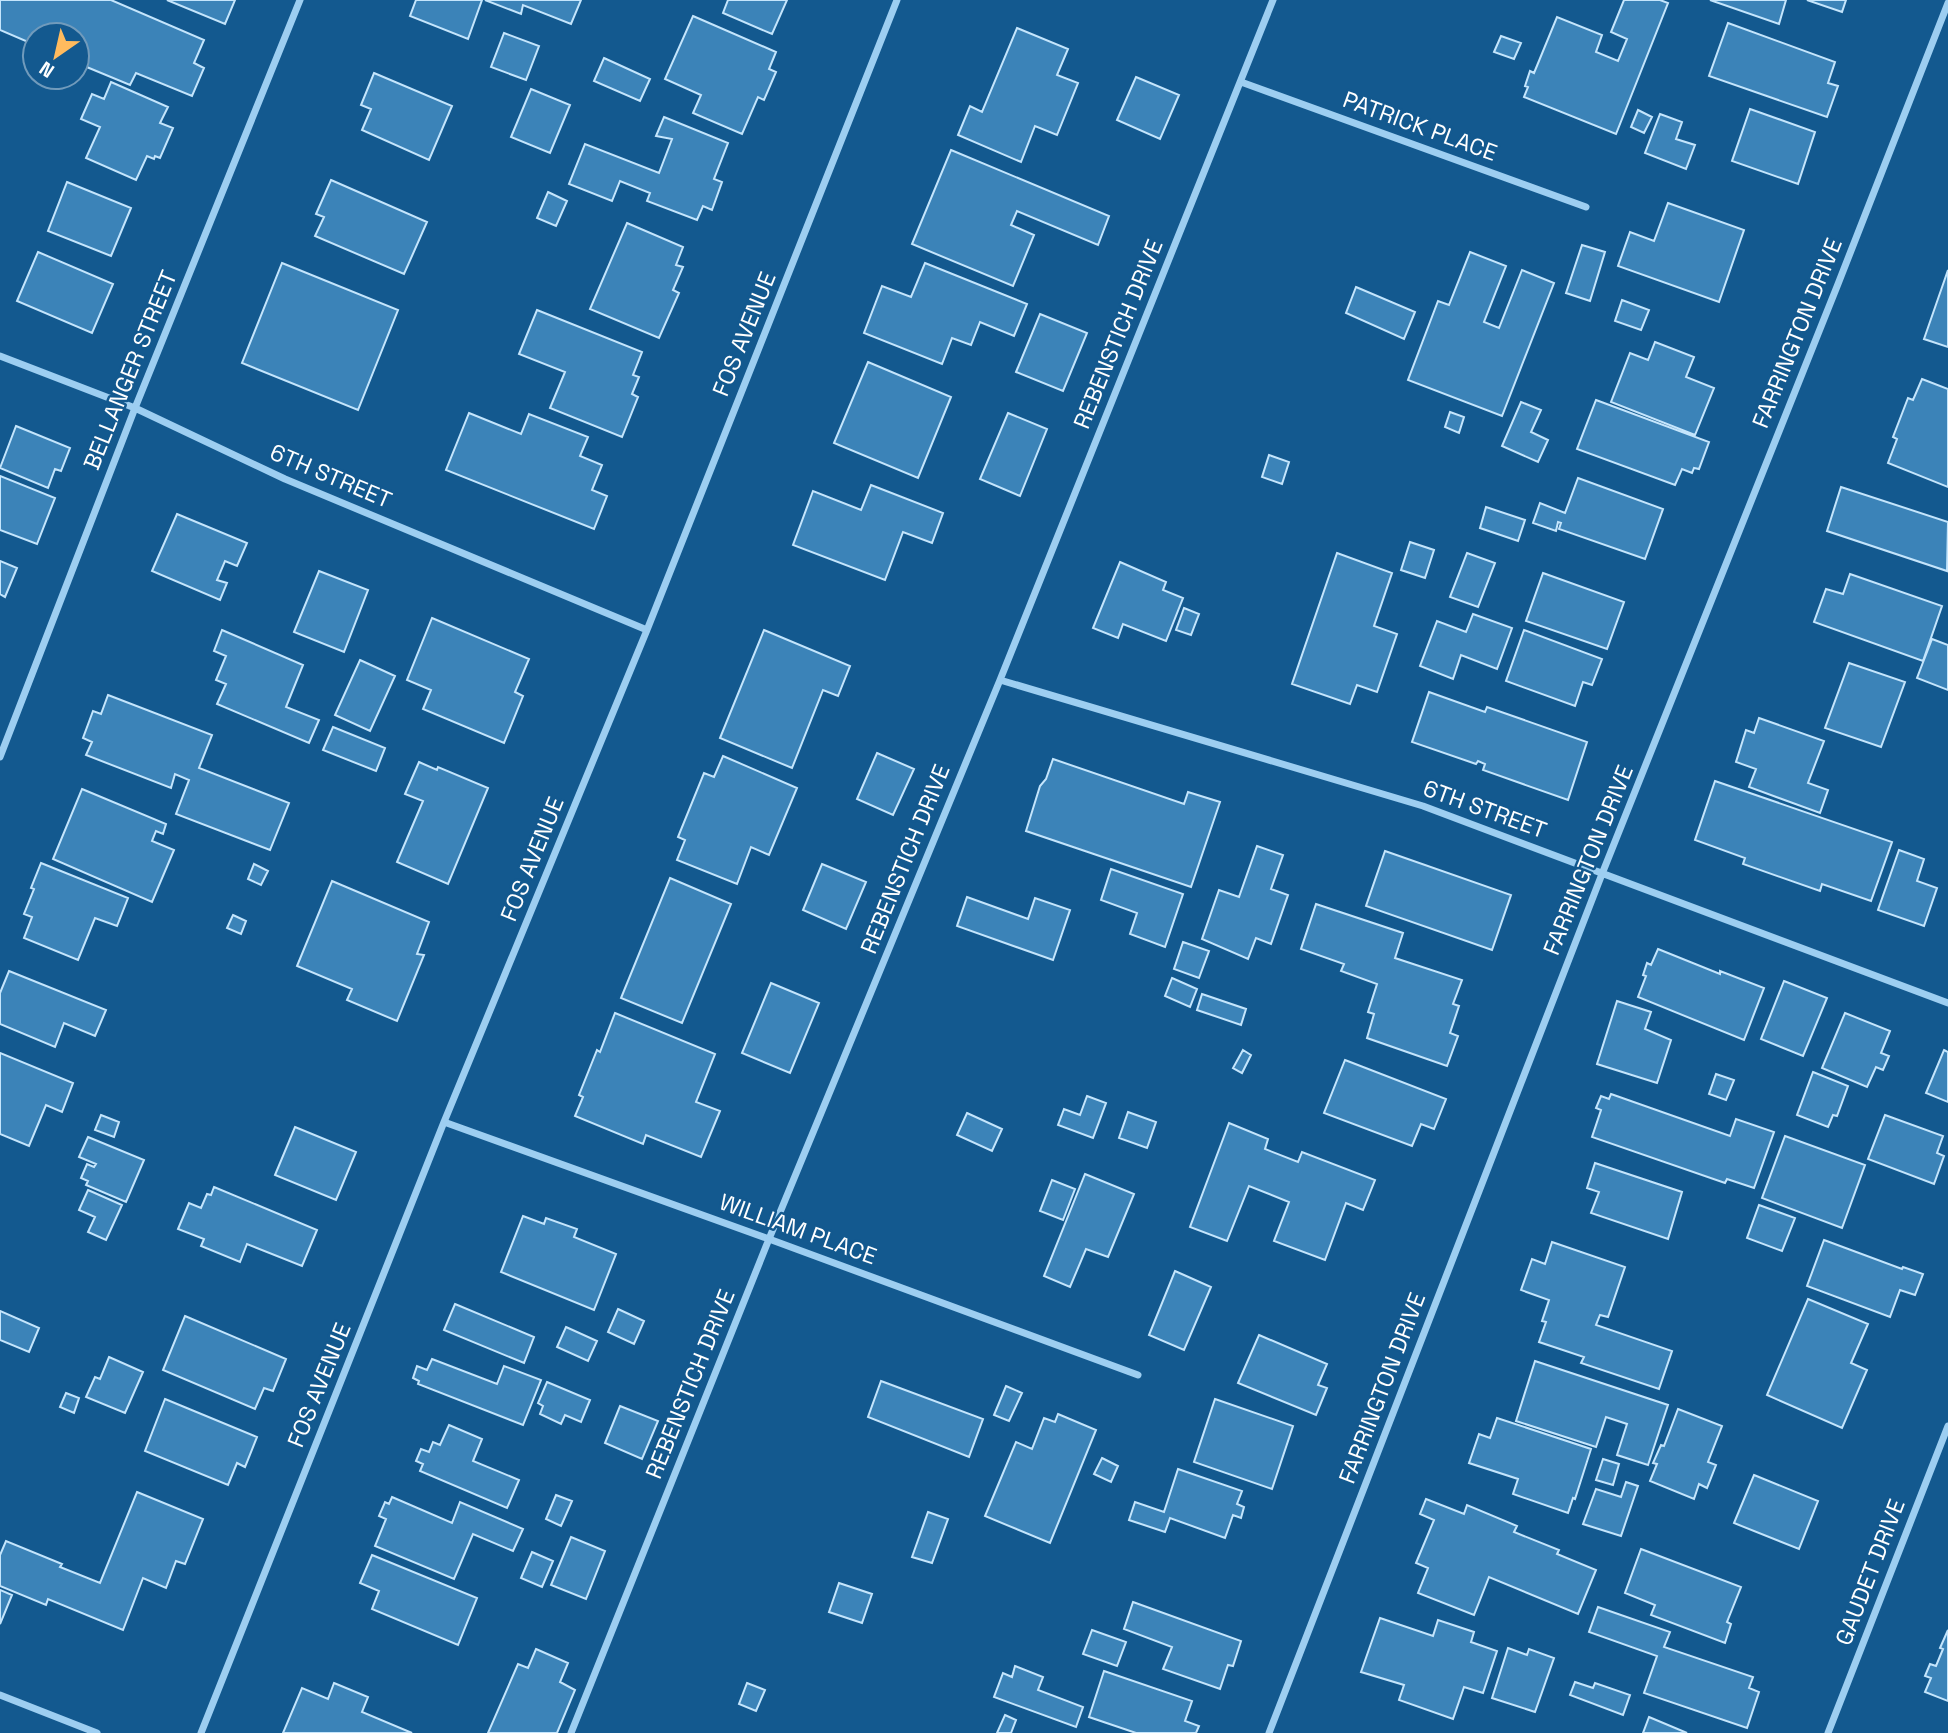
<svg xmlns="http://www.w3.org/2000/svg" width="1948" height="1733" font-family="'Space Grotesk',sans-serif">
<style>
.building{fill:#3b83b8;stroke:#c4e5fc;stroke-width:2}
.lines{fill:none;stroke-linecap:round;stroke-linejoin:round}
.street{stroke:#9dcef1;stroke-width:7}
.labels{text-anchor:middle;stroke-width:5;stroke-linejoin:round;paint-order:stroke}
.street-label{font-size:23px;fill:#fff;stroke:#13598f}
</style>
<rect width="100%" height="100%" fill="#13598f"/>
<path class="building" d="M0 0H111L204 40 194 63 204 68 192 96 136 73 130 85 77 63V35H35V45L0 30Z
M167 0H235L225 24Z
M416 0H482L468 39 410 16Z
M485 0H581L571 24 523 5 521 14Z
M728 0H787L772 34 723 13Z
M1624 0H1660L1668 3 1616 134 1524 97 1528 87 1525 86 1530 71 1534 73 1557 17 1602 35 1596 52 1618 61 1627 39 1611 32Z
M1710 0H1786L1779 24Z
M1807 0H1846L1842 12Z
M693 16 776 52 769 69 776 72 764 100 758 97 742 134 693 113 701 95 665 79Z
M1728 23 1835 62 1828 83 1838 86 1827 117 1709 76Z
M1017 28 1068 49 1057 75 1078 83 1057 135 1035 126 1021 162 958 135 970 106 982 112Z
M504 33 539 46 526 80 491 67Z
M1501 36 1521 43 1514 59 1494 52Z
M604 58 650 79 640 101 594 81Z
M374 73 452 106 429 160 362 130 371 109 361 105Z
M1136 77 1179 95 1160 139 1117 120Z
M111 82 168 107 160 123 173 128 160 158 155 156 154 159 147 156 136 180 86 158 100 127 81 119 92 94 104 99Z
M531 89 570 105 550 153 511 137Z
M1750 109 1815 132 1798 184 1732 161Z
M1638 110 1652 117 1644 133 1631 127Z
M1660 114 1682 122 1676 139 1695 145 1686 169 1645 153Z
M664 117 728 143 714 179 722 182 712 210 703 206 697 220 647 201 650 193 620 181 612 201 569 184 585 144 659 173 672 139 656 136Z
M951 150 1109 216 1098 245 1017 211 1011 225 1034 235 1013 286 912 244Z
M331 180 427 222 404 274 315 236 324 217 316 214Z
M67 182 131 208 111 256 48 231Z
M548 192 567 201 556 226 537 218Z
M1668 203 1744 230 1719 302 1618 266 1630 232 1654 241Z
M627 223 683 247 676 265 683 267 673 290 679 293 659 338 590 309Z
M1582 245 1605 252 1590 301 1566 293Z
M38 252 113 284 92 333 17 301Z
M1470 252 1506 266 1484 322 1499 328 1522 270 1554 283 1502 416 1408 380 1438 301 1449 305Z
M282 263 398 310 358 410 242 363Z
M925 263 1027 304 1014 336 980 322 971 345 952 338 942 364 864 333 882 286 911 297Z
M1948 270V347L1924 339Z
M1356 287 1415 312 1404 339 1346 313Z
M1622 300 1649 310 1641 330 1615 321Z
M537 310 642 352 633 375 639 377 632 394 638 397 622 437 550 408 565 372 519 354Z
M1040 314 1087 333 1063 391 1016 372Z
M1655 342 1694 357 1686 377 1714 388 1695 435 1611 402 1630 353 1648 360Z
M868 362 951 397 918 478 834 443Z
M1922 379 1948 389V487L1888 463 1897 439 1893 437 1908 398 1913 400Z
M1596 400 1709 442 1699 469 1694 468 1692 473 1682 469 1675 485 1577 449Z
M1521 402 1541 410 1531 432 1548 440 1538 462 1502 446Z
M1450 412 1464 417 1459 433 1445 427Z
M469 413 521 434 529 414 588 437 580 456 602 465 592 490 607 496 594 529 446 470Z
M1008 413 1047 429 1020 496 980 479Z
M16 426 70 448 61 471 55 469 48 488 0 468Z
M1269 455 1289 462 1282 484 1262 477Z
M0 476 55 498 37 544 0 530Z
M1578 478 1663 509 1645 559 1559 529 1561 523 1558 522 1556 531 1533 523 1540 503 1565 513Z
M871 485 943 513 932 543 903 532 885 580 793 545 813 491 861 510Z
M1841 487 1948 522 1947 571 1827 531Z
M1486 507 1525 520 1518 541 1480 528Z
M177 514 247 543 237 566 225 561 217 580 227 583 220 600 152 571Z
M1410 542 1434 550 1425 578 1401 570Z
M1337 553 1392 573 1374 626 1397 634 1377 692 1357 685 1350 704 1292 684Z
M1467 553 1495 563 1478 607 1450 597Z
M0 561 17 568 5 597 0 594Z
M1120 562 1166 582 1163 590 1183 598 1166 641 1123 624 1118 638 1093 628Z
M319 571 368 590 344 652 294 632Z
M1543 573 1624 602 1607 649 1526 621Z
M1850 574 1942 606 1923 661 1814 622 1826 589 1843 594Z
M1184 608 1199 614 1191 635 1176 630Z
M1473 614 1512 628 1497 669 1461 655 1453 679 1420 666 1437 621 1466 632Z
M432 618 529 659 515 692 523 696 504 743 423 709 431 690 407 680Z
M222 630 303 665 286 707 319 720 309 743 217 704 226 684 216 680 226 656 214 651Z
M764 630 850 666 838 696 823 690 792 768 720 738Z
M1524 630 1602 659 1592 685 1583 682 1575 706 1506 681Z
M1932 639 1948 645V690L1917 678Z
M360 660 395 676 370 731 335 715Z
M1849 663 1905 682 1881 747 1825 728Z
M1429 692 1485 712 1487 707 1587 742 1568 800 1483 770 1485 764 1478 761 1476 764 1412 742Z
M108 695 212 735 199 768 289 803 270 850 176 814 189 780 175 774 171 788 86 755 92 742 83 738 93 711 101 714Z
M1759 718 1824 741 1808 783 1828 790 1820 813 1749 787 1756 769 1736 762 1746 730 1754 733Z
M333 727 385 748 376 771 323 750Z
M877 753 914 769 893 815 857 799Z
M723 756 797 788 769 855 751 847 737 884 677 860 685 840 678 837 704 773 714 777Z
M1053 759 1184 804 1188 792 1220 802 1191 887 1026 831 1040 786 1046 779Z
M419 762 437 770 438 767 488 788 448 884 397 862 423 801 405 794Z
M1715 781 1892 842 1871 901 1822 884 1820 891 1743 864 1745 858 1695 840Z
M82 789 166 824 163 834 156 831 152 841 174 850 152 902 53 859Z
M1257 846 1283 855 1271 889 1288 895 1271 944 1256 938 1248 959 1202 939 1219 890 1239 897Z
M1899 850 1924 859 1917 881 1937 888 1924 926 1878 910Z
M1385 851 1511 895 1492 950 1366 906Z
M41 863 128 898 117 926 95 918 78 960 24 938 32 917 24 914 34 889 31 888Z
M254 864 268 871 261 885 248 879Z
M822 864 866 882 846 929 803 910Z
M1111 869 1183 894 1165 947 1130 934 1137 913 1101 900Z
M670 878 731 904 682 1023 621 998Z
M332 881 429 922 417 954 424 955 397 1021 347 1000 352 989 297 966Z
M967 897 1028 919 1035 898 1070 910 1053 960 957 926Z
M1316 904 1403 933 1395 958 1462 980 1453 1004 1459 1006 1450 1033 1458 1036 1447 1066 1367 1038 1374 1014 1368 1012 1377 984 1341 971 1344 964 1301 949Z
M233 915 246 921 241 934 227 928Z
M1183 942 1209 951 1199 978 1174 969Z
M1658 949 1720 974V971L1764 988 1744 1040 1638 997 1646 976 1643 975 1647 963 1651 965Z
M9 971 106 1010 95 1036 64 1023 55 1047 0 1024V993Z
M1172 978 1197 989 1190 1007 1165 996Z
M1784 981 1827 998 1803 1056 1761 1039Z
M771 983 819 1003 790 1073 742 1053Z
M1202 994 1246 1009 1241 1025 1197 1010Z
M1617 1001 1651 1012 1645 1029 1671 1040 1657 1083 1597 1064Z
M615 1013 715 1054 696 1102 720 1111 701 1157 646 1135 643 1144 575 1116 583 1097 579 1095 597 1050 600 1052Z
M1845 1013 1890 1031 1881 1053 1889 1056 1883 1070 1876 1067 1867 1087 1822 1068Z
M1243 1050 1251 1055 1242 1073 1233 1068Z
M1944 1050 1948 1052V1102L1926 1093Z
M0 1053 73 1083 62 1112 46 1105 29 1146 0 1134Z
M1345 1060 1446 1099 1434 1129 1421 1124 1412 1146 1324 1113Z
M1813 1072 1848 1086 1837 1116 1833 1115 1828 1127 1797 1115Z
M1716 1074 1734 1080 1726 1100 1709 1094Z
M1611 1094 1730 1136 1736 1119 1774 1132 1754 1188 1727 1179 1725 1183 1592 1137 1601 1110 1596 1108 1601 1096 1609 1099Z
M1087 1096 1106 1103 1093 1138 1058 1125 1064 1109 1080 1115Z
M1128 1112 1156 1122 1147 1148 1119 1138Z
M967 1113 1002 1129 992 1151 957 1135Z
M101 1115 119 1122 114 1137 95 1130Z
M1885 1115 1943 1136 1937 1153 1944 1156 1934 1184 1868 1159Z
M1229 1123 1268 1139 1265 1149 1298 1162 1302 1152 1375 1180 1363 1210 1346 1203 1325 1260 1274 1241 1289 1202 1249 1186 1227 1241 1190 1227Z
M295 1127 356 1152 336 1200 275 1175Z
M1785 1136 1865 1165 1842 1228 1762 1198Z
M88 1137 144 1160 126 1202 86 1185 88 1181 81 1178 87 1164 94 1167 96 1164 79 1157Z
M1595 1163 1682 1192 1668 1239 1591 1213 1599 1192 1587 1188Z
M1085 1174 1134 1194 1108 1257 1086 1249 1070 1287 1044 1276Z
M1052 1180 1075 1189 1063 1220 1040 1211Z
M214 1187 317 1230 302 1266 247 1244 240 1262 201 1246 204 1239 178 1229 189 1203 201 1208 207 1194 211 1195Z
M88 1190 122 1205 106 1240 88 1232 95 1217 79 1210Z
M1759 1205 1795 1218 1782 1251 1747 1238Z
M523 1216 544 1224 546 1218 577 1229 574 1237 616 1254 594 1310 501 1272Z
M1824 1240 1902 1269 1903 1267 1923 1274 1915 1295 1900 1290 1890 1317 1807 1286Z
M1552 1242 1625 1267 1608 1317 1600 1315 1596 1325 1672 1351 1659 1389 1581 1363 1584 1357 1539 1342 1546 1322 1542 1321 1549 1300 1521 1290 1532 1259 1545 1264Z
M1175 1271 1211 1287 1184 1350 1149 1335Z
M1808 1299 1868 1324 1851 1363 1867 1370 1842 1428 1767 1395Z
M455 1304 534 1337 524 1363 444 1330Z
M618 1309 644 1321 634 1344 608 1332Z
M0 1311 39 1328 29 1352 0 1340Z
M185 1316 286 1359 273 1391 264 1388 255 1409 163 1370Z
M566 1327 597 1341 588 1361 557 1347Z
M1259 1335 1327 1364 1318 1385 1327 1388 1316 1415 1238 1383Z
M109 1357 143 1372 125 1413 86 1397 95 1377 100 1379Z
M432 1359 497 1384 504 1366 541 1380 523 1425 418 1384 419 1381 413 1378 417 1366 427 1370Z
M1535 1361 1668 1405 1648 1465 1617 1455 1627 1424 1606 1417 1596 1447 1516 1421Z
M881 1381 983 1419 969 1457 868 1417Z
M547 1382 590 1400 581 1422 565 1415 561 1424 540 1414 543 1406 538 1403Z
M1006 1386 1022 1393 1009 1421 994 1415Z
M66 1393 79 1398 74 1413 60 1407Z
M165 1399 257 1437 245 1467 237 1463 228 1485 145 1451Z
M1215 1399 1293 1426 1272 1489 1194 1462Z
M620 1406 658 1421 642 1459 605 1443Z
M1678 1409 1722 1426 1708 1462 1716 1465 1707 1488 1699 1484 1694 1499 1650 1481 1657 1464 1653 1463 1661 1445 1664 1446Z
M1058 1414 1096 1430 1050 1543 985 1516 1016 1442 1032 1449 1044 1418 1055 1422Z
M1497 1418 1591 1449 1575 1499 1573 1498 1568 1513 1513 1494 1518 1479 1469 1463 1479 1434 1490 1438Z
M449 1425 482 1439 473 1461 519 1480 507 1508 420 1471 423 1464 416 1461 421 1449 429 1452 433 1442 440 1445Z
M1102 1458 1118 1466 1111 1482 1094 1474Z
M1603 1459 1619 1464 1613 1485 1596 1480Z
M1178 1469 1242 1491 1237 1504 1244 1507 1241 1518 1233 1515 1225 1538 1170 1518 1165 1532 1129 1520 1135 1502 1164 1512Z
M1754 1475 1818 1501 1799 1549 1734 1523Z
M1626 1482 1638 1486 1621 1536 1583 1524 1596 1489 1621 1497Z
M137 1492 203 1519 185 1564 176 1561 166 1588 143 1578 123 1630 48 1599 46 1605 0 1586V1555L6 1541 62 1564 60 1567 100 1583Z
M556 1495 572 1501 561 1526 546 1519Z
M392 1497 452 1523 460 1502 523 1529 513 1551 473 1534 454 1579 375 1546 386 1519 379 1516 385 1502 389 1504Z
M1426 1499 1464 1514 1467 1505 1517 1526 1514 1532 1559 1550 1557 1554 1596 1570 1578 1614 1489 1577 1474 1615 1418 1593 1428 1568 1416 1563 1434 1520 1420 1514Z
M928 1512 948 1519 932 1563 912 1557Z
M571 1537 605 1551 586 1599 551 1585Z
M1641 1549 1741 1587 1727 1622 1731 1624 1725 1643 1651 1615 1655 1605 1625 1593Z
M532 1552 553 1561 542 1587 521 1578Z
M372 1555 477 1598 458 1645 372 1609 379 1591 360 1583Z
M839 1583 872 1594 862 1623 829 1612Z
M0 1590 12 1595 0 1624Z
M1133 1602 1241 1641 1233 1666 1228 1665 1220 1689 1163 1669 1172 1647 1124 1629Z
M1598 1607 1670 1632 1664 1647 1753 1677 1749 1688 1759 1692 1747 1728 1644 1693 1657 1656 1589 1632Z
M1380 1618 1433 1636 1438 1620 1474 1632 1471 1642 1497 1651 1483 1693 1464 1687 1453 1719 1399 1700 1404 1685 1361 1672Z
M1092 1630 1126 1642 1117 1666 1083 1654Z
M1948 1630V1701L1925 1692 1931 1678 1925 1676 1930 1664 1936 1666 1943 1649 1940 1648Z
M1508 1648 1527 1655 1529 1649 1554 1658 1535 1712 1492 1698Z
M536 1649 568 1663 560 1682 575 1690 557 1733H488L518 1664 528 1668Z
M1015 1666 1043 1677 1038 1690 1083 1707 1076 1727 994 1697 1003 1673 1012 1677Z
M1104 1671 1192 1701 1185 1721 1199 1726 1196 1733H1136L1089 1717Z
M1575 1682 1593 1688 1595 1683 1630 1695 1623 1715 1570 1695Z
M334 1683 368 1697 362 1712 412 1733H283L302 1688 328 1699Z
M747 1683 765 1690 756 1711 739 1704Z
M1005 1715 1016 1720 1011 1733H997Z
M1649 1717 1687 1733H1643Z"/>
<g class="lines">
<path class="street" d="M1241 82 1586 207
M0 356 135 408 285 479 647 630
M1000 680 1423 806 1948 1003
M0 757 135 408 300 0
M444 1122 769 1239 1138 1375
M0 1695 97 1733
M201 1733 444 1122 647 630 897 0
M571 1733 769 1239 1000 680 1273 0
M1269 1733 1602 874 1838 284 1948 3
M1828 1733 1948 1426"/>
</g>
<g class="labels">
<g class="street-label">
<text transform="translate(1420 126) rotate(20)" y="8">PATRICK PLACE</text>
<text transform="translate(1797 333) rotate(-68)" y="8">FARRINGTON DRIVE</text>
<text transform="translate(744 334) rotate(-68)" y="8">FOS AVENUE</text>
<text transform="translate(1118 334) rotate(-68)" y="8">REBENSTICH DRIVE</text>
<text transform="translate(130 370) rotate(-68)" y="8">BELLANGER STREET</text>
<text transform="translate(331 476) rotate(23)" y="8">6TH STREET</text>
<text transform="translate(1485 809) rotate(20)" y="8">6TH STREET</text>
<text transform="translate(532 859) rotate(-68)" y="8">FOS AVENUE</text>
<text transform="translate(905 859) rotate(-68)" y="8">REBENSTICH DRIVE</text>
<text transform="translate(1588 860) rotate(-68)" y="8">FARRINGTON DRIVE</text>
<text transform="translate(798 1229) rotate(20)" y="8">WILLIAM PLACE</text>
<text transform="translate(690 1384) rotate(-68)" y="8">REBENSTICH DRIVE</text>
<text transform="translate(319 1385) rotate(-68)" y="8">FOS AVENUE</text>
<text transform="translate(1382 1388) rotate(-69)" y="8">FARRINGTON DRIVE</text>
<text transform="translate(1870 1572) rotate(-69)" y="8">GAUDET DRIVE</text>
</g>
</g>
<g transform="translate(56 56) rotate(214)"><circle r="33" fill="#13598f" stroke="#719bbc" stroke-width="2"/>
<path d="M0-5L12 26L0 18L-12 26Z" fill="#ffbb5e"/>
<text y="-10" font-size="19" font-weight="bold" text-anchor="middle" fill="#ffffff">N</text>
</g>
</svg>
